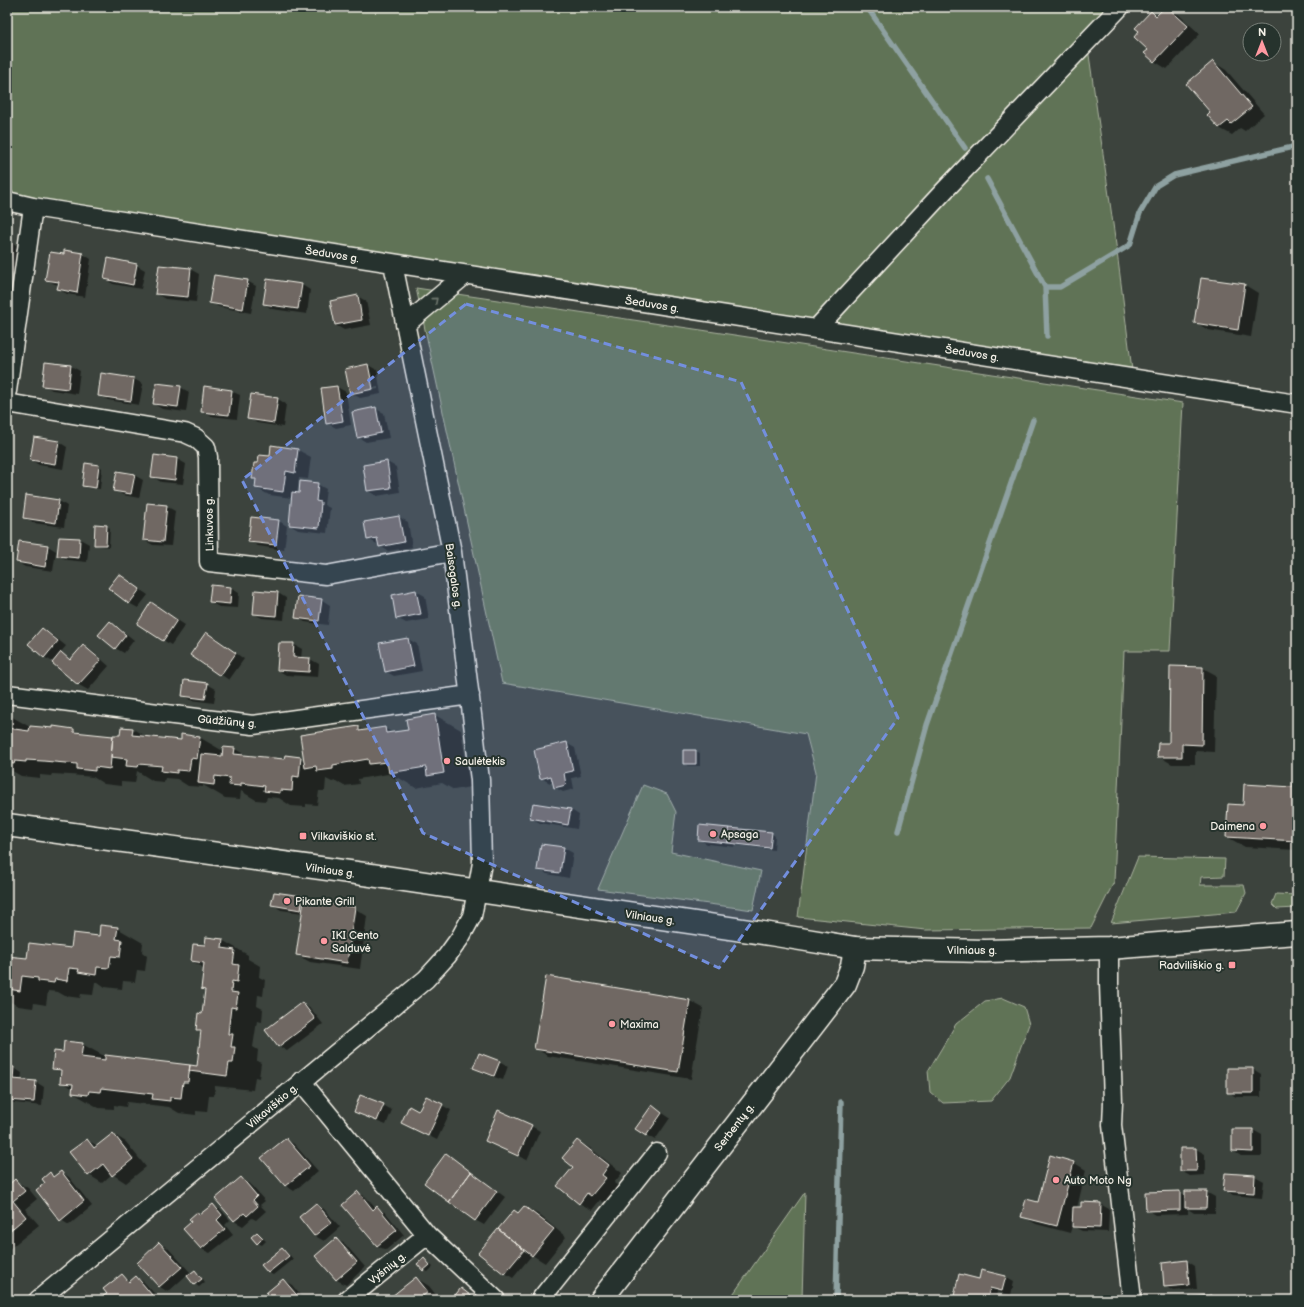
<svg xmlns="http://www.w3.org/2000/svg" width="1304" height="1307" font-family="'Balsamiq Sans',sans-serif">
<style>
.green{fill:#607356;stroke:#aab29f}
.shadow{fill:#0007;fill-rule:evenodd}
.lines{fill:none;stroke-linecap:round;stroke-linejoin:round}
.stream{stroke:#8ea1a1;stroke-width:5.5}
.building{fill:#706863;stroke:#f4f1e8}
.street-casing{stroke:#f4f1e8;stroke-width:21}
.primary-casing{stroke:#f4f1e8;stroke-width:25}
.highway-casing{stroke:#f4f1e8;stroke-width:25}
.street{stroke:#26332d;stroke-width:18}
.primary{stroke:#26332d;stroke-width:22}
.highway{stroke:#26332d;stroke-width:22}
.oneway{stroke:#6e766e}
.marked{fill:#738fde;fill-opacity:0.2;stroke:#738fde;stroke-width:3;stroke-dasharray:8 5;stroke-linejoin:round}
.poi-dot{fill:#ff9aa2;stroke:#26332d;stroke-width:1.5}
.labels{text-anchor:middle;stroke-width:4;stroke-linejoin:round;paint-order:stroke}
.street-label{font-size:11px;fill:#f4f1e8;stroke:#26332d}
.poi-label{font-size:11px;fill:#f4f1e8;stroke:#26332d;text-anchor:start}
</style>
<rect width="100%" height="100%" fill="#3c433d"/>
<filter id="ink" filterUnits="userSpaceOnUse"><feTurbulence type="fractalNoise" baseFrequency=".025" numOctaves="2"/><feDisplacementMap in="SourceGraphic" scale="8" xChannelSelector="R" yChannelSelector="G"/><feConvolveMatrix kernelMatrix="1 2 1 2 8 2 1 2 1" color-interpolation-filters="sRGB"/></filter>
<g filter="url(#ink)">
<path class="green" d="M7 7H1118L1087 41 1117 252 1133 378 7 201Z
M416 288 708 331 1183 403 1170 651H1124L1114 882 1091 928 926 930 798 917 816 772 806 734 502 683Z
M643 785 667 794 676 812 671 852 761 871 753 910 598 889Z
M1138 857 1225 859 1224 876 1201 877 1200 885H1244L1246 893 1236 912 1111 923Z
M1276 894 1297 895V908L1277 909 1272 904Z
M1003 998 1024 1007 1029 1024 1010 1077 991 1101 943 1103 930 1092 928 1071 956 1024 985 1001Z
M805 1192 802 1300H729Z"/>
<path class="shadow" d="M1166 7 1179 15 1200 34 1167 69 1154 61 1149 50 1151 12 1158 16Z
M1213 62 1226 70 1264 114 1245 131 1240 128 1232 135 1219 128 1212 112Z
M7 242H11L19 247 18 273 7 272Z
M83 254 91 259 85 297 67 294 58 289 59 285 55 284 46 280 65 255Z
M136 265 145 270 141 289 113 284 105 279Z
M190 269 199 274 196 302 165 299 157 294Z
M247 281 256 286 251 313 219 307 210 302Z
M302 285 310 290 307 314 272 309 264 304Z
M1245 285 1258 293 1251 337 1208 330 1195 322Z
M357 296 366 301 371 325 344 330 335 325Z
M46 363 71 366 80 371 77 394 52 390 43 385Z
M368 365 377 370 381 394 360 398 351 393ZM378 387V389L357 393V391Z
M102 374 134 379 143 384 139 405 108 400 99 395Z
M180 387 189 392 186 412 162 409 154 404Z
M337 387 346 392 351 425 336 428 327 423Z
M231 391 240 395 237 419 210 416 202 411Z
M252 395 278 399 286 404 283 427 257 423 248 418Z
M376 409 384 413 389 438 366 442 358 437Z
M59 442 67 447 63 469 39 465 31 460Z
M298 450 311 457 308 479 299 478 297 494H300L317 484 326 489 324 505 330 508 327 533 298 530 290 525 292 498 269 495 256 488 257 480 253 478 259 464 271 457Z
M155 456 177 459 186 464 183 484 161 482 153 477Z
M387 462 396 467 400 492 377 496 368 491Z
M99 466 102 468 100 489 87 488 83 485Z
M134 475 143 480 139 498 123 495 114 490Z
M59 501 67 506 64 527 33 523 24 518Z
M166 506 175 511 171 546 153 545 144 540Z
M399 517 408 522 412 547 388 551 380 546 379 543 377 544 368 539Z
M279 521 287 526 284 550 258 546 249 541Z
M107 526 110 528 109 547 99 546 95 544Z
M60 538 80 539 89 544 87 562 67 560 58 555Z
M48 546 56 551 53 571 25 567 17 562Z
M119 575 148 595 138 608 129 603Z
M231 588 239 593 238 608 219 607 210 602Z
M416 591 425 596 429 619 406 623 397 618Z
M278 593 286 598 284 620 262 618 254 614Z
M322 600 330 605 328 625 305 622 296 617Z
M160 609 185 625 171 645 163 640Z
M110 623 119 628 134 640 124 653 115 648Z
M43 629 51 634 66 646 60 653 71 660 84 646 92 651 109 666 88 690 79 685 53 662 44 657Z
M215 638 244 659 229 680 192 655Z
M408 639 417 644 422 671 394 676 385 671Z
M293 644 302 649 301 659H310L319 664 318 677 286 675 278 670Z
M1203 668 1216 675 1214 752 1195 751V764H1172L1158 756 1170 744Z
M207 684 216 689 214 703 191 700 183 695Z
M7 714 30 727 54 729V727L74 730 81 734 114 737 121 736 122 728 133 729 148 738 181 741 199 737 223 751 235 749 247 756 285 760 286 756 301 758 305 761 358 727 365 731 384 728 393 733 409 731 435 715 461 730 470 787 454 790 442 783 416 788 399 778 396 779 388 774 358 779 359 784 344 786 336 781 332 782 326 779 325 791H319L317 805 306 804V807L291 806 279 798 267 797 266 801 256 800 241 791 240 799 225 798 203 785V787L188 786 177 779 165 778 164 782 153 781 137 771 135 783 121 782V786L104 784 93 777 70 775 52 774 51 776 40 775V778L21 776 7 768Z
M1297 734V850L1245 847 1227 837 1244 806 1294 788Z
M566 743 575 748 581 776 572 778 574 789 563 792 554 787 553 782 550 783 541 778Z
M696 751 700 753V766H688L684 764Z
M571 810 579 815 577 829 540 823 531 818Z
M771 833 775 836 774 850 736 845V847L707 844 699 839Z
M542 845 564 848 573 853 569 878 547 874 538 869Z
M302 897 311 902 354 908 367 916 360 969 310 962 297 955 303 913 281 910 273 905Z
M117 928 143 943 142 952 147 956 145 971 137 970 135 982 123 981 122 989 105 987 98 982H95L93 995 81 994 80 998 65 996 58 992 48 991 46 1005 34 1003 33 1008 18 1006 7 1000V957L28 960 72 949Z
M222 940 248 955V959L260 966 259 977 265 980 263 996 258 995 257 1006 263 1009 262 1022 257 1021 253 1047 258 1050 257 1061 261 1063 259 1078 255 1077 253 1090 215 1086 214 1096H209L207 1112 196 1111V1115L179 1113 169 1107 127 1102 126 1107 114 1105V1109L99 1108 73 1093 74 1089 61 1082 62 1073 53 1068 64 1053 82 1044 106 1057 198 1067 202 1032 197 1030 203 1015 205 991 202 989 204 968 192 961 206 946Z
M690 1001 703 1008 691 1079 548 1056 535 1048Z
M303 1004 311 1009 323 1024 287 1051 278 1046Z
M499 1061 508 1066 503 1080 483 1073 474 1068Z
M7 1067 14 1068 22 1073 21 1081 36 1082 44 1087 42 1106 7 1102Z
M1253 1069 1261 1074V1097H1236L1228 1092Z
M426 1097 451 1110 437 1140 411 1127Z
M383 1105 392 1110 386 1125 363 1116 355 1111Z
M652 1106 670 1118 655 1140 646 1135Z
M531 1126 540 1131 527 1160 486 1141Z
M1233 1130H1253L1262 1135V1156H1241L1233 1151Z
M113 1134 126 1142 146 1167 126 1183 112 1174 102 1183 89 1175 87 1140 98 1146Z
M286 1139 294 1144 318 1171 294 1191 286 1186 263 1158Z
M577 1141 590 1148 622 1173 614 1183 618 1186 605 1203 600 1200 592 1210 579 1203 574 1166Z
M1181 1149H1196L1205 1154V1175L1190 1176 1181 1171Z
M455 1160 505 1197 484 1225 475 1220Z
M1073 1162 1086 1170 1077 1208 1100 1204 1109 1209 1108 1232 1082 1231 1072 1226 1070 1233 1036 1224 1022 1216 1039 1203Z
M61 1172 69 1177 92 1206 69 1225 61 1220 50 1174 55 1176Z
M1226 1174 1255 1176 1264 1181 1262 1198 1233 1195 1224 1190Z
M241 1178 249 1183 265 1201 260 1205 266 1211 256 1220 252 1218 243 1226 234 1221Z
M15 1181 28 1188 37 1199 25 1209 39 1225 8 1250 7 1249V1187Z
M358 1192 366 1197 376 1209 377 1208 386 1213 404 1235 386 1250 377 1246Z
M1179 1192 1186 1196 1206 1192 1215 1197V1213H1194L1188 1209V1214L1155 1215 1147 1210Z
M316 1204 324 1209 340 1227 324 1241 315 1236 300 1217Z
M213 1205 221 1210 230 1220 225 1225 233 1235 210 1253 201 1249 193 1222 197 1214 201 1215Z
M525 1207 538 1214 566 1237 545 1263 532 1255 513 1278 505 1273 480 1253 514 1211 519 1214Z
M257 1233 266 1241 262 1245 258 1243Z
M336 1239 345 1244 365 1267 346 1285 337 1280 317 1256Z
M159 1243 168 1248 190 1272 168 1292 160 1287 138 1263Z
M282 1249 286 1251 293 1259 273 1275 269 1273 263 1265Z
M424 1259 433 1267 428 1272 424 1270Z
M1187 1261 1195 1266 1197 1289 1173 1291 1165 1286Z
M195 1271 199 1274 205 1282 199 1287 195 1284Z
M122 1275 131 1281 136 1277 144 1282 160 1300H108V1294Z
M1005 1277 1014 1282 1011 1295 998 1292 996 1300H963L955 1295 979 1280Z
M416 1278 429 1286 440 1300H388Z
M283 1280 292 1285 304 1300H273Z"/>
<g class="lines">
<path class="stream" d="M867 7 965 148
M987 179 1045 287 1047 336
M1045 287H1060L1130 245 1140 213 1156 186 1174 175 1297 146
M898 831 927 725 1033 420
M836 1300 841 1102"/>
</g>
<path class="building" d="M1165 7H1167L1188 26 1154 62 1144 53 1148 50 1134 37 1139 31 1135 28 1151 11 1156 16Z
M1213 61 1252 107 1231 124 1228 121 1219 128 1207 115 1210 112 1186 84Z
M7 241H11L9 269H7Z
M64 250 83 253 77 293 57 289 59 282 45 280 50 252 64 254Z
M108 258 137 264 133 285 104 279Z
M159 265 191 268 188 297 155 294Z
M214 275 248 280 243 309 209 303Z
M1201 278 1245 284 1238 330 1194 323Z
M267 279 302 284 298 309 263 304Z
M358 295 362 320 335 325 330 301Z
M45 362 71 365 68 389 42 386Z
M368 364 373 389 350 394 345 369Z
M101 373 134 378 131 401 98 396Z
M156 383 181 386 178 407 153 404Z
M204 386 232 390 229 415 201 412Z
M337 386 343 421 326 424 321 388Z
M251 394 278 398 274 423 247 419Z
M376 407 381 433 357 438 352 412Z
M34 437 59 441 55 464 30 460Z
M271 445 298 449 295 473 286 471 283 492 255 488 256 479H252L254 463H258L259 455 270 456Z
M154 455 177 458 175 480 151 477Z
M387 461 391 488 367 491 363 465Z
M85 463 99 465 96 488 82 486Z
M117 471 135 474 131 494 113 491Z
M300 481 318 483 316 501 321 502 319 528 289 525 292 492 299 493Z
M26 495 59 500 56 523 23 518Z
M147 503 167 505 163 542 143 540Z
M399 516 404 542 379 547 377 538 367 540 364 522Z
M251 517 279 520 276 545 248 542Z
M95 524 107 525 106 545H94Z
M59 537 80 538 79 558 57 556Z
M19 541 48 545 45 567 16 562Z
M119 574 140 589 129 604 108 588Z
M211 585 231 587 230 604 209 602Z
M255 590 278 592 276 616 253 614Z
M416 590 421 614 396 619 392 595Z
M298 596 322 599 319 621 295 618Z
M151 602 177 620 163 641 137 624Z
M110 621 126 635 115 649 98 635Z
M42 628 58 641 44 658 28 644Z
M206 632 236 653 220 676 190 655Z
M408 638 414 666 385 672 379 643Z
M279 643H294L293 657 310 658 309 672 277 670Z
M83 645 101 660 78 685 52 663 61 652 70 660Z
M1170 666 1203 667 1202 745 1182 744V757H1157L1158 743H1169Z
M184 680 208 683 205 699 182 696Z
M435 714 444 773 427 776 426 767 389 773 387 762 369 764 368 759 333 765V769L317 771 316 766 305 768 300 735 359 726V731L385 727 386 733 408 730 406 719Z
M1297 715V841L1226 837 1228 804 1243 805 1244 784 1293 787Z
M30 726 53 728V726L74 729V732L113 736 110 769 95 767V771L77 769V764L43 761 26 760V762L15 761 14 764 7 763V728L29 731Z
M121 727 133 728 132 735 181 740V734L200 737 197 759 191 758 189 771 177 770V773L161 771 162 766 139 764 138 767 126 766 127 759 111 757 113 735H120Z
M567 742 573 771 564 773 566 785 554 788 551 776 540 779 534 750Z
M223 747 235 748 234 754 284 759 285 755 301 757 299 777 293 776 292 791 280 790V793L264 791 265 786 241 783V786L229 785 230 778 215 776 214 785 198 783 201 754 222 756Z
M683 750H696V764H683Z
M533 803 571 809 568 825 530 818Z
M699 825 729 828 728 843 698 840Z
M729 828 772 832 770 848 728 843Z
M541 844 564 847 560 873 537 870Z
M274 892 303 896 301 910 271 905Z
M304 900 355 907 347 963 296 955Z
M100 925 118 927 116 939 122 940 120 957 111 956 109 968 97 967 96 975 78 972 79 969 69 968 67 981 55 979 54 983 38 981V978L22 976 20 991 8 989 7 994V956L27 958 29 943 71 948 73 933 99 936Z
M206 937 223 939 222 948 235 950 233 964 239 965 237 982 232 981 231 992 238 993 236 1008 231 1007 228 1034H233L231 1047H235L233 1063H229L227 1076 189 1071 190 1065 197 1066 201 1030H196L198 1013 202 1014 205 990 201 989 204 963 191 961 193 944 205 945Z
M546 976 690 1000 678 1072 534 1049Z
M302 1002 315 1019 278 1047 265 1030Z
M64 1041 83 1043 81 1057 105 1060V1055L190 1065 188 1082H183L181 1098 170 1097V1101L152 1099 153 1094 101 1088 100 1092 89 1091 88 1095 72 1093 73 1084 60 1083 61 1070 52 1069 54 1051 63 1052Z
M479 1053 500 1061 494 1076 473 1068Z
M7 1066 14 1067 13 1079 36 1081 34 1102 7 1100Z
M1227 1068H1253V1093H1227Z
M360 1095 384 1104 377 1121 354 1112Z
M426 1096 443 1104 428 1136 401 1123 409 1106 418 1111Z
M652 1105 662 1113 646 1136 635 1129Z
M498 1110 532 1125 518 1156 485 1141Z
M1232 1129H1253V1152L1232 1151Z
M113 1133 133 1159 112 1176 103 1164 88 1176 69 1152 87 1139 94 1148Z
M286 1138 310 1166 285 1186 261 1158Z
M577 1140 609 1165 602 1175 606 1178 591 1196 587 1193 579 1204 557 1186 573 1167 562 1158Z
M1180 1148H1196L1197 1171H1180Z
M446 1153 471 1172 449 1202 424 1183Z
M1050 1155 1074 1162 1057 1226 1021 1217 1026 1199 1038 1202Z
M61 1171 84 1201 60 1221 36 1190 45 1183 42 1179 50 1172 53 1177Z
M471 1172 497 1191 475 1221 449 1202Z
M1225 1173 1255 1175 1254 1193 1223 1191Z
M241 1177 257 1196 253 1200 258 1206 247 1216 244 1213 234 1221 215 1199Z
M15 1179 25 1191 13 1201 26 1217 7 1233V1186Z
M358 1191 373 1210 377 1206 397 1230 377 1246 342 1205Z
M1180 1191V1210L1146 1211 1145 1192Z
M1185 1191H1207L1206 1208H1185Z
M1081 1202 1101 1203 1100 1228 1072 1227 1073 1207H1081Z
M316 1203 332 1222 314 1236 299 1217Z
M213 1204 222 1215 217 1220 225 1229 201 1249 183 1229 191 1222 189 1219 197 1212 199 1215Z
M524 1206 554 1229 532 1256 498 1229 514 1210 518 1213Z
M498 1229 524 1250 504 1274 478 1253Z
M257 1232 263 1238 257 1244 251 1237Z
M336 1238 357 1262 336 1280 315 1256Z
M159 1242 182 1267 159 1287 137 1263Z
M282 1248 289 1256 268 1273 261 1265Z
M424 1258 430 1265 423 1271 417 1264Z
M1187 1260 1189 1285 1164 1287 1162 1263Z
M195 1270 202 1279 194 1285 187 1276Z
M981 1270 1006 1276 1002 1291 990 1288 987 1300H971L954 1296 959 1274 979 1279Z
M122 1274 129 1282 136 1276 152 1295 146 1300H106L103 1296 107 1294 103 1289Z
M416 1277 428 1292 418 1300H387Z
M283 1279 301 1300H272L266 1293Z
M461 1288 475 1299 473 1300H451Z
M1212 1295 1213 1300H1186V1298Z
M1082 1297H1100V1300H1082Z"/>
<g class="lines">
<g class="street-casing">
<path id="street" d="M7 201 33 207 1297 404
M405 325 465 275
M816 329 944 191 1120 7
M7 391 33 207
M7 403 185 433 196 438 206 447 208 457 209 562 326 575 452 552
M7 694 253 725 470 695
M1109 948V984L1113 1102 1112 1125 1132 1300
M301 1081 427 1235 496 1300
M38 1300 426 979 447 956 460 938 472 916 477 891 482 863 480 780 452 552 393 264
M347 1300 427 1235
M540 1300 657 1153"/>
</g>
<g class="primary-casing">
<path id="primary" d="M601 1300 845 984 852 966 855 948"/>
</g>
<g class="highway-casing">
<path id="highway" d="M7 825 371 875 776 935 855 948 985 951 1109 948 1297 933"/>
</g>
<use href="#street" class="street"/>
<use href="#primary" class="primary"/>
<use href="#highway" class="highway"/>
</g>
<defs><path id="oneway-chevron" d="M-2-3.5L2.5 0L-2 3.5" fill="none" stroke-width="1.6" stroke-linecap="round" stroke-linejoin="round"/></defs>
<use class="oneway" href="#oneway-chevron" transform="translate(435 300) rotate(-40)"/>
</g>
<path class="marked" d="M466 304 741 382 898 718 719 968 423 833 242 480Z"/>
<g class="poi-dot">
<circle cx="447" cy="761" r="4"/>
<circle cx="1263" cy="826" r="4"/>
<circle cx="713" cy="834" r="4"/>
<rect x="299" y="832" width="8" height="8" rx="2"/>
<circle cx="287" cy="901" r="4"/>
<circle cx="324" cy="941" r="4"/>
<rect x="1228" y="961" width="8" height="8" rx="2"/>
<circle cx="612" cy="1024" r="4"/>
<circle cx="1056" cy="1180" r="4"/>
</g>
<g class="labels">
<g class="street-label">
<text transform="translate(332 254) rotate(9)" y="4">Šeduvos g.</text>
<text transform="translate(652 304) rotate(9)" y="4">Šeduvos g.</text>
<text transform="translate(972 353) rotate(9)" y="4">Šeduvos g.</text>
<text transform="translate(209 524) rotate(-91)" y="4">Linkuvos g.</text>
<text transform="translate(454 576) rotate(82)" y="4">Baisogalos g.</text>
<text transform="translate(227 721) rotate(5)" y="4">Gūdžiūnų g.</text>
<text transform="translate(330 870) rotate(8)" y="4">Vilniaus g.</text>
<text transform="translate(650 917) rotate(8)" y="4">Vilniaus g.</text>
<text x="972" y="954">Vilniaus g.</text>
<text transform="translate(272 1106) rotate(-40)" y="4">Vilkaviškio g.</text>
<text transform="translate(734 1127) rotate(-52)" y="4">Serbentų g.</text>
<text transform="translate(387 1268) rotate(-39)" y="4">Vyšnių g.</text>
</g>
<g class="poi-label">
<text x="455" y="765">Saulėtekis</text>
<text x="1255" y="830" text-anchor="end">Daimena</text>
<text x="721" y="838">Apsaga</text>
<text x="311" y="840">Vilkaviškio st.</text>
<text x="295" y="905">Pikante Grill</text>
<text x="332" y="939">IKI Cento<tspan x="332" dy="13">Salduvė</tspan></text>
<text x="1224" y="969" text-anchor="end">Radviliškio g.</text>
<text x="620" y="1028">Maxima</text>
<text x="1064" y="1184">Auto Moto Ng</text>
</g>
</g>
<rect width="1304" height="1307" fill="none" stroke="#26332d" stroke-width="24"/>
<rect x="12" y="12" width="1280" height="1283" fill="none" stroke="#f4f1e8" stroke-width="1.5" filter="url(#ink)"/>
<g transform="translate(1262 42)"><circle r="19" fill="#26332d" stroke="#787f78"/>
<path d="M0-3L7 15L0 10L-7 15Z" fill="#ff9aa2"/>
<text y="-6" font-size="11" font-weight="bold" text-anchor="middle" fill="#f4f1e8">N</text>
</g>
</svg>
